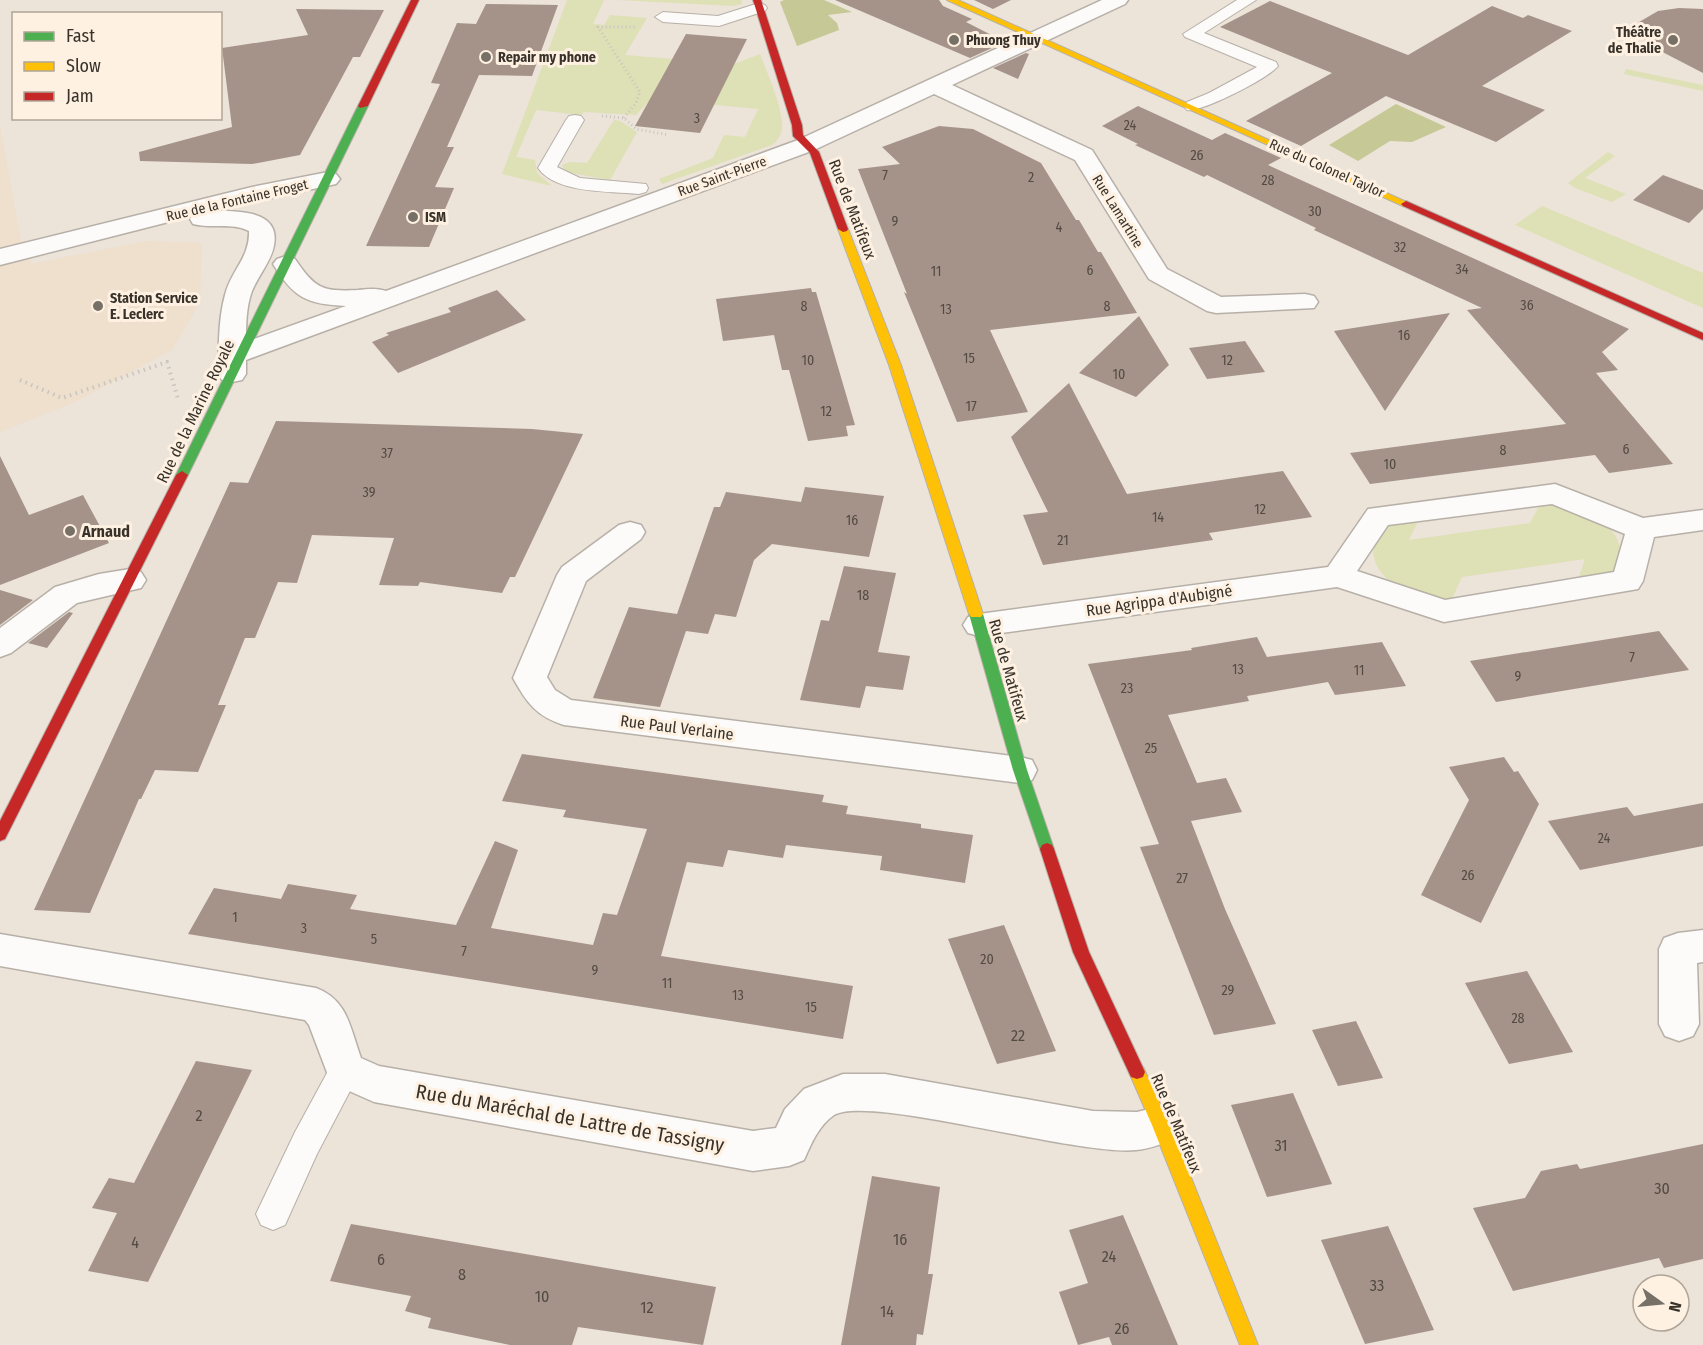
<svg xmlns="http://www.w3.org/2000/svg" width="1703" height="1345" font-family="'Fira Sans Condensed',sans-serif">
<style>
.built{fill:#efdfcd}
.green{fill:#dee0b5}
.forest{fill:#c6c895}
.building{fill:#a59389}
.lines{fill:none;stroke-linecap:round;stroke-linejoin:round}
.lane-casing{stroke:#b7b0a8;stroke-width:2}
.street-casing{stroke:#b7b0a8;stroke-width:3}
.fast-casing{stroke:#b7b0a8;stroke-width:2}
.slow-casing{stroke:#b7b0a8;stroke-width:2}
.jam-casing{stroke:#b7b0a8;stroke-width:2}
.path-far1{stroke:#c8c5c1;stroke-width:3;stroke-dasharray:1 3;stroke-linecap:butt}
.path{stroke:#c8c5c1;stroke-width:4;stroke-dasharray:1.5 4.5;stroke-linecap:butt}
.lane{fill:#fcfbf9;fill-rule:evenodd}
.street{fill:#fcfbf9;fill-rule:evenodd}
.fast{fill:#4caf50;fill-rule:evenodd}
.slow{fill:#ffc107;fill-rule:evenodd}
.jam{fill:#c62828;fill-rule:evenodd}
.poi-dot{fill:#777067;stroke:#fef1e2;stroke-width:2}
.labels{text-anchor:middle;stroke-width:6;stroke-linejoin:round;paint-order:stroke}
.far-poi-label{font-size:14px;font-weight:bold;fill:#38322a;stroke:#fef1e2;text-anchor:start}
.number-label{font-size:14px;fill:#534a42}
.far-street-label{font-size:14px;fill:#38322a;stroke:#fef1e2}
.street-label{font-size:16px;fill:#38322a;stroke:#fef1e2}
.poi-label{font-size:16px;font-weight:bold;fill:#38322a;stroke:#fef1e2;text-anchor:start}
.near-number-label{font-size:16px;fill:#534a42}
.near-street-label{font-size:20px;fill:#38322a;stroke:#fef1e2}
</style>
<rect width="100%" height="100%" fill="#ece3d9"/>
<path class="built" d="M0 126 21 241 31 264 146 241 202 243 200 302 172 350 75 402 0 432Z"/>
<path class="green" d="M567 0H604L593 24 604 25 610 15 647 18 625 55 734 64 760 54C767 73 784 110 782 129 781 136 777 141 772 145L662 184 659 179 713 158 724 135 745 137 758 109 651 99 636 115 584 112 581 115 536 110 516 157 535 160 537 173 552 186 502 174Z
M617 0H741L742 4 733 6Z
M1626 69 1703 85V91L1624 74Z
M614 120 620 121 637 132 610 180 565 172 562 165 570 162 587 163Z
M1608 152 1615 156 1585 178 1626 194 1612 202 1575 188 1568 183Z
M1542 206 1703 273V308L1515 225Z
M1543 499C1569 507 1625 520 1620 557 1620 564 1614 571 1610 577L1577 583 1585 559 1462 577 1451 601C1421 602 1367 582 1374 544 1376 534 1381 526 1391 523 1400 520 1410 520 1419 519L1409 540 1530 523Z"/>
<path class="forest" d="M784 0H824L852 12 828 15 837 23 839 30 797 46 780 2Z
M1396 104 1446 127 1412 142 1390 141 1358 161 1329 145Z"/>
<path class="building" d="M835 0H939L943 6 972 19 966 22 1005 42 970 58Z
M974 0H1011L993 9Z
M1270 1 1408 55 1492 6 1523 18 1528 15 1572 31 1482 86 1545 110 1496 142 1386 96 1301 146 1246 121 1332 73 1220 27Z
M486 4 558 5 532 76 479 75 447 147H454L435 187 454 188 429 247 366 246 440 84 431 83 457 23 476 24Z
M1679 8 1703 9V73L1647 44 1634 25 1658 11Z
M296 9 384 10 360 57H353L300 155 252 164 140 161 139 152 232 127 222 48 308 35Z
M686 34 747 39 700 133 635 126Z
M1026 53 1029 54 1018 79 993 68Z
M1138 106 1212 140 1225 133 1281 158 1268 165 1629 329 1602 352 1618 370 1596 373 1673 464 1609 473 1595 455 1370 484 1350 453 1566 424 1467 310 1482 308 1314 230 1316 228 1207 175 1204 177 1135 145 1138 144 1102 126Z
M939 126 973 129 1041 163 1076 220H1079L1098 252H1101L1137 313 990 330 1028 412 957 422 904 292 907 294 858 169 900 164 882 147Z
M1663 175 1703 190V209L1689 223 1633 200Z
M811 288 812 292H816L855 425 846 426 848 436 808 441 789 370H782L774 335 723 341 716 299Z
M497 290 526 320 398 373 372 342 389 335 386 333 451 312 448 308Z
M1450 313 1385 411 1334 331Z
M1139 316 1169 365 1136 397 1079 373Z
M1245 341 1265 372 1207 379 1189 348Z
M1069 383 1127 494 1283 471 1312 517 1209 533 1213 540 1043 565 1023 515 1048 512 1011 437Z
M276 421 532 429 583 434 515 577H510L502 593 420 582 418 586 379 585 394 538 312 535 297 583 278 582 255 638H245L218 705H226L198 772 155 770 141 799H139L90 913 34 910 230 482 248 483Z
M0 456 29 515 83 495 109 543 0 585Z
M805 487 884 496 869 557 772 544 754 560 736 617 715 614 708 634 686 631 660 707 593 698 629 607 677 614 714 507H720L726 492 801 502Z
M844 566 896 573 878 652 910 656 903 690 866 686 860 708 800 700 821 620 829 621Z
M0 590 33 600 0 625Z
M69 612 73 613 47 648 28 643Z
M1659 631 1689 670 1496 702 1470 661Z
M1257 637 1267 657 1382 642 1406 686 1335 695 1328 682 1247 696 1249 701 1168 715 1197 783 1226 778 1242 812 1191 821 1225 909 1276 1024 1214 1035 1140 847 1159 844 1088 664 1192 650 1191 648Z
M522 754 824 795 822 802 848 806 846 814 921 824V828L973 835 965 883 880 870 882 856 786 845 783 858 728 850 723 867 687 862 661 956 853 986 843 1039 188 934 214 888 281 899 288 884 357 895 350 909 456 925 495 841 518 850 491 928 593 945 603 913 617 915 647 829 563 817 566 810 502 801Z
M1504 757 1514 772 1518 771 1539 804 1481 923 1421 895 1469 800 1449 767Z
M1703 803V846L1580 870 1548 821 1627 807 1634 816Z
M1004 925 1056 1051 997 1064 948 939Z
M1527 971 1573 1052 1509 1064 1465 983Z
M1356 1021 1383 1078 1338 1086 1312 1030Z
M196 1061 252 1070 148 1282 88 1271 117 1213 92 1208 109 1178 134 1183Z
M1293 1093 1332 1184 1267 1197 1231 1105Z
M1703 1144V1259L1664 1268 1659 1258 1513 1291 1473 1208 1525 1198 1541 1171 1577 1164 1580 1169Z
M872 1176 940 1187 928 1274H933L923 1335 917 1334 916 1345H841Z
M1123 1215 1178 1345H1112L1109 1337 1078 1345 1059 1292 1088 1283 1069 1230Z
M351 1224 716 1287 703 1345 578 1327 572 1345H510L428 1328 431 1318 405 1311 411 1296 330 1281Z
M1388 1226 1434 1330 1365 1344 1321 1240Z"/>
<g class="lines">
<g class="lane-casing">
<path id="lane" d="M1237 0H1256L1204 33 1276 62 1278 66C1269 78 1201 113 1187 110L1184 106 1187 102 1209 93 1257 67 1185 37 1183 34Z
M759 3 765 5 767 8 765 11 719 26 663 22 655 17 663 12 718 16Z
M575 115 581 116 584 120 557 167 580 178 646 184 648 188 646 192 639 194C610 191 556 194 538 168L566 120 569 116Z
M345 1056 356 1060 361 1070 317 1154 285 1225 273 1230 261 1225 256 1214 295 1132 334 1060Z"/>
</g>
<g class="street-casing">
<path id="street" d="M1102 0H1128L1125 4 952 85 1092 150 1167 269 1221 297 1305 294 1314 296 1318 302 1314 308 1216 313 1207 311 1149 279 1075 160 934 94 814 150 246 360V374L242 380 232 382 222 380 218 374C219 348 218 320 225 295 231 270 250 258 249 231 231 222 212 229 193 224L190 219 192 216 0 265V249L252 187 328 172 336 174 340 179 336 184 211 211C235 211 281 209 274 245 272 260 258 276 252 291 246 307 246 326 246 342L346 306C306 304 294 298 273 264L277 259 286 256 295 259C315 288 321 292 358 290 368 289 376 288 386 291L798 140Z
M1555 484 1643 518 1703 510V530L1654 537 1643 581 1638 589 1444 622 1337 587 979 636 968 633 963 625 968 617 979 614 1328 567 1368 509ZM1552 504 1625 534 1614 572 1445 600 1357 571 1388 525Z
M630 522 641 525 645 532 641 539 586 581 547 677 555 690 571 700 1020 757 1032 760 1037 770 1032 780 1020 783 564 725C536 716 527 703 513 678L557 575 562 567 619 525Z
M130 569 141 572 146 580 141 588 77 603 11 653 0 657V628L55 587 99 574Z
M1703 930V962L1697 963 1699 1024 1693 1036 1679 1041 1665 1036 1659 1024V949L1664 938 1678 933Z
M0 934 316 988C348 1000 350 1028 361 1058L379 1066 753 1131 776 1128 785 1109 804 1089 843 1074H885L1093 1111 1137 1112 1161 1106 1176 1111 1182 1125 1176 1139C1163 1143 1150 1149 1136 1150 1076 1156 868 1094 834 1115 819 1125 811 1144 804 1160L789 1166 753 1171 374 1102 331 1083 309 1025 305 1020 0 966Z"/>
</g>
<g class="fast-casing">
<path id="fast" d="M363 103 368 106 188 475 186 478H178L176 475 358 106Z
M976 609 983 614 1027 770 1054 849 1052 853 1047 855 1042 853 1040 849 1013 770 969 614Z"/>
</g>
<g class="slow-casing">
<path id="slow" d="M947 0H958L1411 204 1403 206Z
M843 226 848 229 901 365 983 614 981 617H971L969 614 889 365 838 229Z
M1137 1065 1143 1067 1170 1125 1258 1345H1240L1152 1125 1129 1072 1131 1067Z"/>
</g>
<g class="jam-casing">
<path id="jam" d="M411 0H419L368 106 360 108 358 106Z
M753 0H761L802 125 803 135 819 152 848 229 847 231 843 232 838 229 810 153 793 136 792 125Z
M1406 201 1703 333V340L1403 206 1401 204Z
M182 471 188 475 7 835 5 839 0 841V821L176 475Z
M1047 843 1052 845 1054 849 1089 952 1145 1072 1143 1077 1137 1079 1131 1077 1073 952 1040 849 1042 845Z"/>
</g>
<path class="path-far1" d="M602 116 624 118 636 129 669 135
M624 118 636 103 640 92 598 27H636"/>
<path class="path" d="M20 380 62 398 167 362 178 399"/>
<use href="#lane" class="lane"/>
<use href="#street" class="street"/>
<use href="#fast" class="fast"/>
<use href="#slow" class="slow"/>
<use href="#jam" class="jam"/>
</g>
<g class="poi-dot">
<circle cx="954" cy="40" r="6"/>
<circle cx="1673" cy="40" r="6"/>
<circle cx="486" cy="57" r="6"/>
<circle cx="413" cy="217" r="6"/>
<circle cx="98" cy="306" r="6"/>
<circle cx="70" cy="531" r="6"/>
</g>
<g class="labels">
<g class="far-poi-label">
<text x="1661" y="37" text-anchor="end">Théâtre<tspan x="1661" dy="16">de Thalie</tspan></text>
<text x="966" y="45">Phuong Thuy</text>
<text x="498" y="62">Repair my phone</text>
<text x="425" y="222">ISM</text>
<text x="110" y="303">Station Service<tspan x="110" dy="16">E. Leclerc</tspan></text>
</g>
<g class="number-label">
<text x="697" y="123">3</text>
<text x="1130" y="130">24</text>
<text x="1197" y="160">26</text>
<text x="885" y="180">7</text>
<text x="1031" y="182">2</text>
<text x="1268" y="185">28</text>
<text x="1315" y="216">30</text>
<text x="895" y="226">9</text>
<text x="1059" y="232">4</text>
<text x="1400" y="252">32</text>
<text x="1462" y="274">34</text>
<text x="1090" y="275">6</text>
<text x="936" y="276">11</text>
<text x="1527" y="310">36</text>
<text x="804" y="311">8</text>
<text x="1107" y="311">8</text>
<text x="946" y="314">13</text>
<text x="1404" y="340">16</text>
<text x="969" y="363">15</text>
<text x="808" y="365">10</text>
<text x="1227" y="365">12</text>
<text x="1119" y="379">10</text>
<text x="971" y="411">17</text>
<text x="826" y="416">12</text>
<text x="1626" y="454">6</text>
<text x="1503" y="455">8</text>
<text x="387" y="458">37</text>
<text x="1390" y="469">10</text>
<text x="369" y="497">39</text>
<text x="1260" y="514">12</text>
<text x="1158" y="522">14</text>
<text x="852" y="525">16</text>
<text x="1063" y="545">21</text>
<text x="863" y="600">18</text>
<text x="1632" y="662">7</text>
<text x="1238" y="674">13</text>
<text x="1359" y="675">11</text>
<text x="1518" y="681">9</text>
<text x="1127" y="693">23</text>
<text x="1151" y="753">25</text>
<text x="1604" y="843">24</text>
<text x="1468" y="880">26</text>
<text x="1182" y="883">27</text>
<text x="235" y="922">1</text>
<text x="304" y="933">3</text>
<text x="374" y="944">5</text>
<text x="464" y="956">7</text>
<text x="987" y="964">20</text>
<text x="595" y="975">9</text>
<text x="667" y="988">11</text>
<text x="1228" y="995">29</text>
<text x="738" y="1000">13</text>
<text x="811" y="1012">15</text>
<text x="1518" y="1023">28</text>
</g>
<g class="far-street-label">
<text transform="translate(1327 168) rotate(24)" y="5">Rue du Colonel Taylor</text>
<text transform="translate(722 176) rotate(-20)" y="5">Rue Saint-Pierre</text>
<text transform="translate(237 200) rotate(-13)" y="5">Rue de la Fontaine Froget</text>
<text transform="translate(1118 211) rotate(58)" y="5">Rue Lamartine</text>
</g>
<g class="street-label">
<text transform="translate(853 209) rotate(69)" y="6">Rue de Matifeux</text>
<text transform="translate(195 411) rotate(-64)" y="6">Rue de la Marine Royale</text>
<text transform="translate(1159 600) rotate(-8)" y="6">Rue Agrippa d'Aubigné</text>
<text transform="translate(1009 670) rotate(74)" y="6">Rue de Matifeux</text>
<text transform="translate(677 727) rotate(7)" y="6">Rue Paul Verlaine</text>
<text transform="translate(1177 1123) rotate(67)" y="6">Rue de Matifeux</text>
</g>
<g class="poi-label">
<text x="82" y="537">Arnaud</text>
</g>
<g class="near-number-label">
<text x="1018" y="1041">22</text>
<text x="199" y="1121">2</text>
<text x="1281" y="1151">31</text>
<text x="1662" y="1194">30</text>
<text x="900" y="1245">16</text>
<text x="135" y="1248">4</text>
<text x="1109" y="1262">24</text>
<text x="381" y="1265">6</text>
<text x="462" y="1280">8</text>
<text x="1377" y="1291">33</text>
<text x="542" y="1302">10</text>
<text x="647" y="1313">12</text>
<text x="887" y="1317">14</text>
<text x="1122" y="1334">26</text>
</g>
<g class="near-street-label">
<text transform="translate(570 1118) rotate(10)" y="7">Rue du Maréchal de Lattre de Tassigny</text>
</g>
</g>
<rect x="12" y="12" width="210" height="108" fill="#fef1e2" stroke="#afa598" stroke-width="1.5"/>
<rect x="24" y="32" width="30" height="9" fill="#4caf50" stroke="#afa598" stroke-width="1.5"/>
<text x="66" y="42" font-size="18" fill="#38322a">Fast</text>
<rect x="24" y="62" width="30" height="9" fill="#ffc107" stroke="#afa598" stroke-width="1.5"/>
<text x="66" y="72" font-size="18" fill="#38322a">Slow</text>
<rect x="24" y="92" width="30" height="9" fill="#c62828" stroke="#afa598" stroke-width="1.5"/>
<text x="66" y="102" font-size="18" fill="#38322a">Jam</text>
<g transform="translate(1661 1303) rotate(105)"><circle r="28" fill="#fef1e2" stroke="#afa598" stroke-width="1.5"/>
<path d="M0-4.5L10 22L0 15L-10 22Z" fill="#777067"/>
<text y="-9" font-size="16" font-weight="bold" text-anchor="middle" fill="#38322a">N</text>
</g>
</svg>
